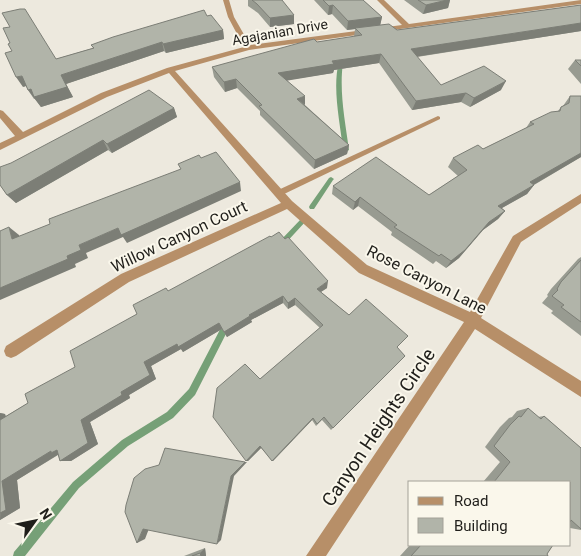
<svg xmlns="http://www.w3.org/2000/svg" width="581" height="556" font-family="Roboto,sans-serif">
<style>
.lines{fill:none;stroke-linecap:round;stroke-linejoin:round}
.stream{fill:#76a077;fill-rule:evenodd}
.service{fill:#b78f68;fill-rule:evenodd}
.minor{fill:#b78f68;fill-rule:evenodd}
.wall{fill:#989b91}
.shaded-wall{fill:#7c7e76}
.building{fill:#b1b4a9;stroke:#7c7e76}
.labels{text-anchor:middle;stroke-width:4;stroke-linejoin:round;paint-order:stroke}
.far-street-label{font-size:14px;fill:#201f1b;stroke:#faf7eb}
.street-label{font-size:16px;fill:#201f1b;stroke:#faf7eb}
.near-street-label{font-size:19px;fill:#201f1b;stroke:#faf7eb}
</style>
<rect width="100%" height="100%" fill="#ede9de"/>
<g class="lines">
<path class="stream" d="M339 61 343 62C339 92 345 120 349 150L346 152 343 150C340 121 332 89 339 61Z
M331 177 334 179 333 180 314 209H310L309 207 310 205 329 178Z
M301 219H305L306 221 283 246H279L278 244 279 242Z
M228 319 231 320 232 322 195 395 173 418 128 446 79 488 25 556H13L14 552 73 482 122 440 167 412 189 389 225 320Z"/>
<path class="service" d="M438 116 440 117V119L282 195 279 196 275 193 276 191Z"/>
<path class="minor" d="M223 0H229L234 17 250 45 402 25 377 0H384L409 24 581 0V4L249 50 175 71 292 201 367 265 470 312 513 236 581 194V203L521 242 481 318 581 381V397L475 329 326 556H306L464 322 359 273 287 209 129 282 16 356 11 358 6 356 4 351 6 346 121 274 281 203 169 73 107 97 0 150V143L15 136 0 118V110L3 111 23 132 101 93 167 68 244 47 228 17Z"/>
</g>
<path class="wall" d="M248 0H282L294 24 270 27 258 13 248 6Z
M314 0H363L382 17 380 25 397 30 581 5V31L417 57 441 85 501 90 470 107 461 102 412 110 379 63 334 70 333 73 287 80 305 105 349 145 347 154 314 169 260 115V111L237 88 225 92 214 77 212 67 317 42 354 37 355 29 347 30 332 14 328 15Z
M404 0H450L448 8 423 14Z
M207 16 223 30 224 39 166 53 164 51 66 84 73 97 41 107 35 99H34L28 90 26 86 23 87 56 59 93 48 91 45Z
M575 60H581V84L568 69Z
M570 96 581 157 534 185 527 194 502 208 505 211 498 219 483 230 459 258 446 268 436 261 433 264 391 235 392 232 358 206 353 210 332 194 333 186 429 195 458 176 448 167 453 158 483 149 526 128 530 122 558 111 561 107 563 106Z
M174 108 177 117 112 153 108 150 16 203 7 195 0 185Z
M581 257V336L551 313 553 311 542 303 548 296 547 295 551 289 578 259Z
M327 288 321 292 349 315 397 348 405 356 331 430 322 420 316 426 312 420 273 461 261 448 248 461 260 379 320 328 295 305 288 309 283 303 251 320 252 322 227 337 222 329 183 352 181 349 151 366 156 379 129 395 130 398 90 422 98 444 71 461H60L58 455 17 480 20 508 0 520V413L5 414 6 416 28 403 75 367 137 314 168 291Z
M528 408 538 417 544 416 581 448V530L570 528V482H483L500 462 485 447 500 427 509 418 512 417 517 411Z
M410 545H553L547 554 548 556H400Z
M205 548 206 556H184Z"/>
<path class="shaded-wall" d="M447 0H450L448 8 423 14 426 5Z
M333 5 332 14 328 15 329 6Z
M294 15V24L270 27V18Z
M382 17 380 26 355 28V29L347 30 348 21Z
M581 23V31L408 58 411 49Z
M223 30 224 39 166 53 163 44Z
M162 42 164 51 66 84 73 97 41 107 28 90 61 75Z
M381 54 379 63 334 70 333 73 279 82 278 73 332 61Z
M22 76 29 85 23 87 16 77Z
M236 79 237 88 225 92 224 82Z
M506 81 501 90 470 107 474 98Z
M466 93 461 102 412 110 416 101Z
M305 96V105L297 99Z
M174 108 177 117 112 153 107 144Z
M103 140 108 150 16 203 7 195Z
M349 145 347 154 314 169 315 160Z
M581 153V157L523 191 530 182Z
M240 182 241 191 127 243 123 237 86 253 88 258 75 264 76 267 0 300V288L67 256 79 245 118 228Z
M534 185 527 194 491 214 498 206Z
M360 197 358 206 353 210 355 202Z
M505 211 498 219 483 230 459 258 446 268 451 261 489 222Z
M9 227 19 235 22 247 12 239Z
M328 281 327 288 316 295 317 289Z
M283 296V303L251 320 252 322 227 337 224 332 249 315Z
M295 298V305L288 309V303Z
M219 323 222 329 183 352 181 349 151 366 156 379 129 395 130 398 90 422 98 444 71 461H60L81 420 121 392 144 362 177 344Z
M0 413 5 414 7 425 0 424Z
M313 418 312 420 273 461H272Z
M260 446 262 447 248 461H246Z
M57 450 59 454 17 480 20 508 0 520 2 481 51 451Z
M245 462H247L234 476 221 540 217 544 231 476Z
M150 526 145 539 137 543 143 529Z
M205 548 206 556H201L200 553Z"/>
<path class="building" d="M252 0H282L294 15 270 18 257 4Z
M323 0H363L382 17 348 21 333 5 329 6Z
M418 0H447L426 5Z
M581 5V23L411 49 441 85 484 66 506 81 474 98 466 93 416 101 381 54 332 61 334 64 278 73 305 96 297 99 349 145 315 160 259 106 262 105 236 79 224 82 212 67 314 39 317 42 362 35 355 28 389 24 397 30Z
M20 9H25L56 59 94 48 91 45 113 37 204 10 207 16 211 15 223 30 163 44 162 42 61 75 67 87 34 97 31 89 28 90 22 76 16 77 5 53 12 51 8 44 10 43 3 28 10 27 2 13Z
M575 60H581V66Z
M149 90 174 108 107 144 103 140 7 195 0 185V167L11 163Z
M570 96H581V153L530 182 534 185 498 206 505 211 489 222 465 250 451 261 441 254 439 256 394 227 397 225 360 197 355 202 333 186 376 157 429 195 467 170 453 158 478 145 483 149 534 124 530 122 551 112 560 111 561 107 569 103Z
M216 152 240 182 121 235 118 228 79 245 81 250 67 256 68 259 0 288V231L9 227 12 239 50 224 49 219 181 169 178 164 199 155 201 158Z
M279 232 285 239 288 237 328 281 317 289 349 315 366 299 408 336 397 347 405 356 333 428 324 417 317 424 313 418 272 461 260 446 246 461 213 417 217 388 245 364 260 379 323 325 295 298 288 303 283 296 249 315 250 316 224 332 219 323 178 347 177 344 144 362 150 375 121 392 122 395 81 420 88 443 60 461 57 450 51 453V451L2 481 6 510 0 513V420L28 403 25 394 75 367 70 351 137 314 133 305 166 288 168 291 270 236 271 237Z
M581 260V322L561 307 564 305 552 296 558 290 557 289 561 282Z
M528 408 541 419 544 416 581 448V529L571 520 570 522V482H494L510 462 494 446 510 425 519 416 521 417Z
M165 448 245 462 231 476 217 544 143 529 137 543 125 512 126 505 134 478 145 469 159 465Z
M421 545H553L547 554 548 556H411Z
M200 553 201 556H192Z"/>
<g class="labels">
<g class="far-street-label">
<text transform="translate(280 32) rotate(-10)" y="5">Agajanian Drive</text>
</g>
<g class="street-label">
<text transform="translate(179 236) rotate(-25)" y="6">Willow Canyon Court</text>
<text transform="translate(427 279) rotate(27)" y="6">Rose Canyon Lane</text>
</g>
<g class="near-street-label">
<text transform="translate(378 427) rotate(-56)" y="7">Canyon Heights Circle</text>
</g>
</g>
<rect x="408" y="481" width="162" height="65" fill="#faf7eb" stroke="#a3a198"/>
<rect x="418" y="497" width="25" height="8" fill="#b78f68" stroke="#a3a198"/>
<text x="454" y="506" font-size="15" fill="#201f1b">Road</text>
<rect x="418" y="518" width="25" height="15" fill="#b1b4a9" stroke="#a3a198"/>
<text x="454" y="531" font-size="15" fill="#201f1b">Building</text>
<g transform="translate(35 521) rotate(57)" stroke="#faf7eb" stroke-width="4" paint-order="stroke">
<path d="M0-4L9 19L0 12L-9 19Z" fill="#201f1b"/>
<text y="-8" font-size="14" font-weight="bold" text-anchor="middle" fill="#201f1b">N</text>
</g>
</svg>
